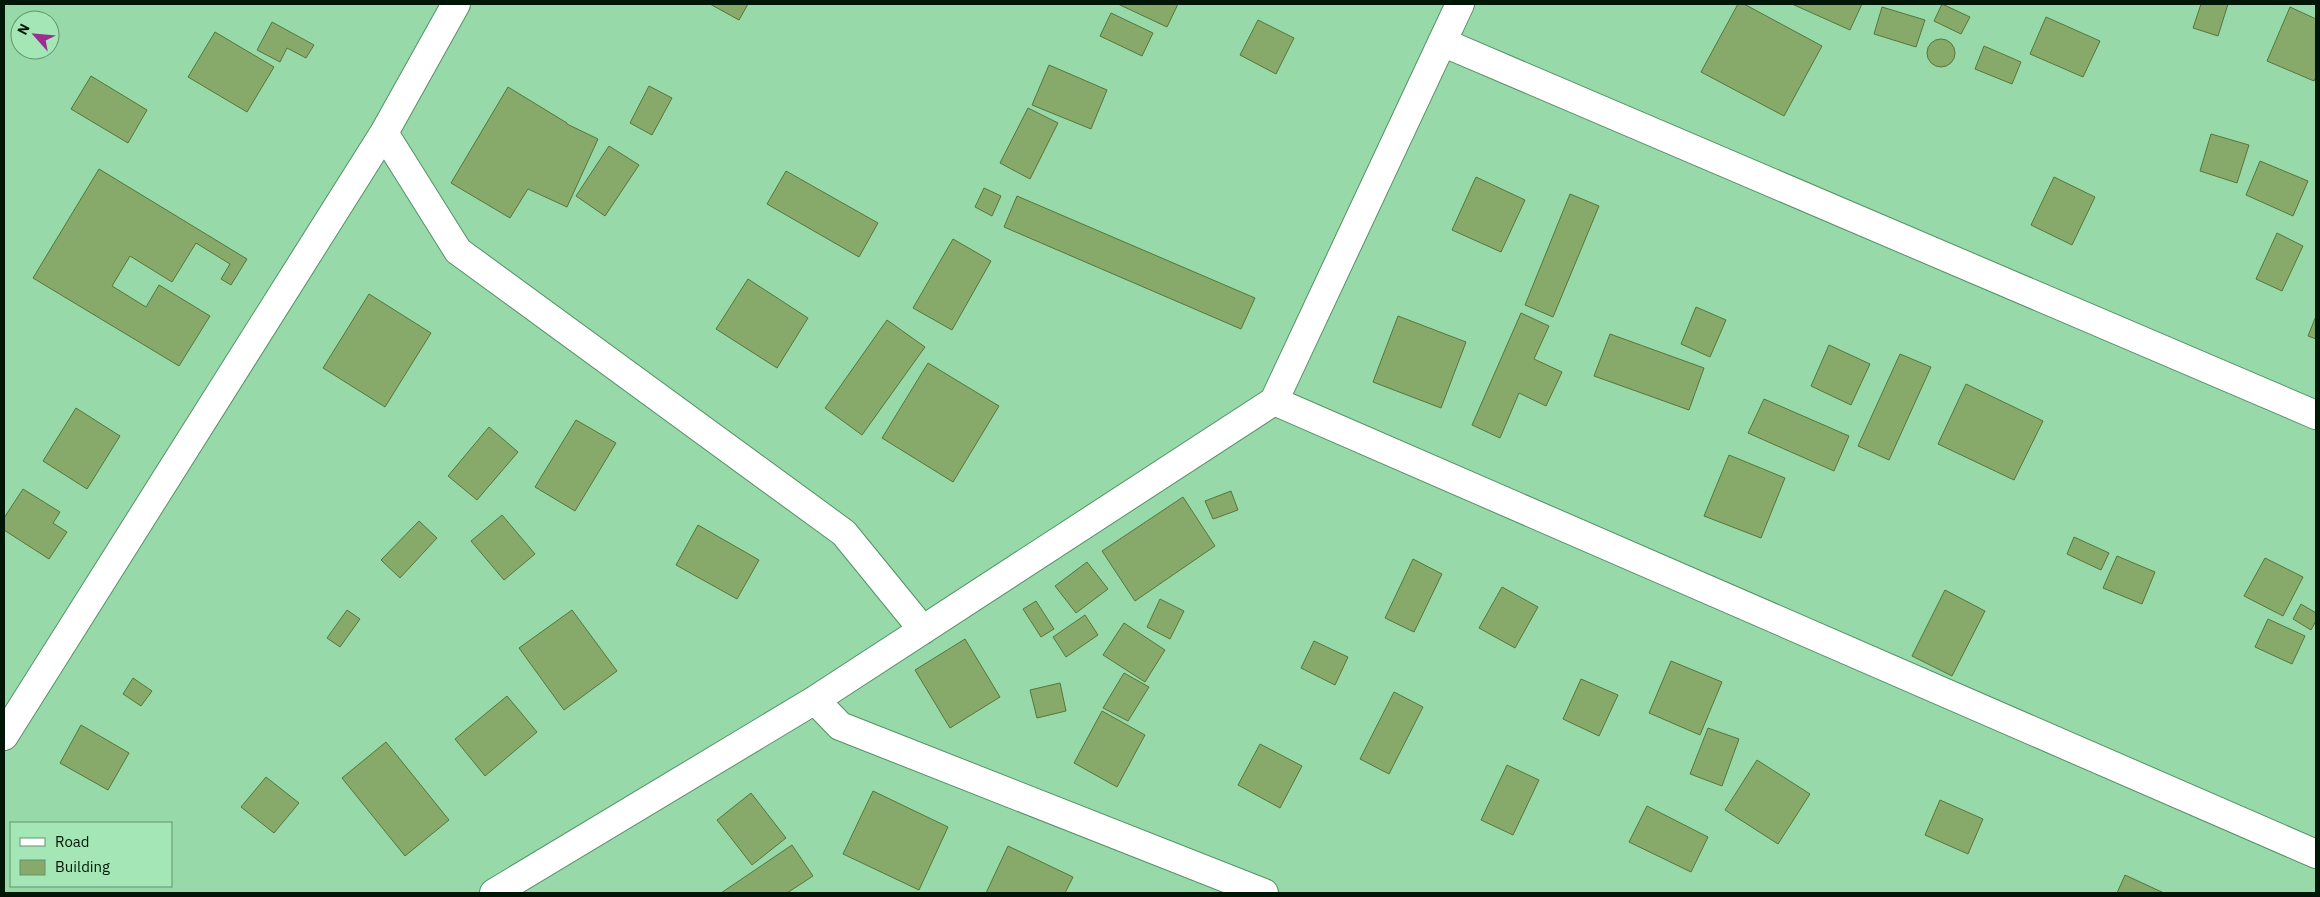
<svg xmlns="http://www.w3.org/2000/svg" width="2320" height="897" font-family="'IBM Plex Sans',sans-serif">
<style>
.building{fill:#87aa6b;stroke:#567639}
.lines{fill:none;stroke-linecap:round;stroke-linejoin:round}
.minor-casing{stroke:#539265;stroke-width:30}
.minor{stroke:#fff;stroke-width:28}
</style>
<rect width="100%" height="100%" fill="#97d9a8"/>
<path class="building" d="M710 4H748L739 20Z
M1118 4H1178L1167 27Z
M1738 4H1744L1822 46 1784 116 1701 72Z
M1792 4H1862L1850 30Z
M1942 4 1970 17 1961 34 1934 21Z
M2201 4H2228L2218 36 2193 28Z
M1882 7 1925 20 1916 47 1874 34Z
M2290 7 2316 19V77L2314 81 2267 61Z
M1111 13 1153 33 1142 56 1100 36Z
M2046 17 2100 41 2083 77 2030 54Z
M1258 20 1294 38 1276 74 1240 55Z
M272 22 314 45 306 58 287 48 280 62 257 50Z
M215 32 274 67 247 112 188 77Z
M1927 53a14 14 0 1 1 28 0a14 14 0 1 1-28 0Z
M1984 46 2021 62 2012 84 1975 69Z
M1049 65 1107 90 1091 129 1032 105Z
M91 76 147 110 128 143 71 109Z
M649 86 672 98 652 135 630 123Z
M508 87 567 123V124L598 139 567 207 528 189 510 218 451 183Z
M1028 108 1058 123 1030 179 1000 163Z
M2211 134 2249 145 2237 183 2200 171Z
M609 146 639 165 605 216 576 196Z
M2260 161 2308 181 2293 216 2246 195Z
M99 169 247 259 231 285 221 279 230 264 196 243 172 282 130 256 112 286 146 307 159 285 210 316 179 366 33 278Z
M786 171 878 223 859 257 767 204Z
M1476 177 1525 200 1501 252 1452 230Z
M2054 177 2095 197 2072 245 2031 225Z
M984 188 1001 196 992 216 975 207Z
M1570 194 1599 206 1553 317 1525 305Z
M1017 196 1255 298 1241 329 1004 227Z
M2277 233 2303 246 2282 291 2256 279Z
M953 239 991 261 952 330 913 308Z
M748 279 808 318 777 368 716 329Z
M369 294 431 333 385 407 323 368Z
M1696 307 1726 320 1710 357 1681 344Z
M1521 313 1549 326 1534 359 1562 372 1546 406 1519 393 1500 438 1472 425Z
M1398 316 1466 342 1441 408 1373 382Z
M2316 316V339L2308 336Z
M887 320 925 347 862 435 825 408Z
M1610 334 1704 368 1689 410 1594 376Z
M1829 345 1870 364 1851 405 1811 386Z
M1900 354 1931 367 1889 460 1858 446Z
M928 363 999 406 953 482 882 438Z
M1966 384 2043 421 2014 480 1938 444Z
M1764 399 1849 436 1834 471 1748 433Z
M76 408 120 436 87 489 43 461Z
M576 420 616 443 575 511 535 487Z
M489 427 518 452 477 500 448 476Z
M1729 455 1785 478 1761 538 1704 516Z
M23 489 60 512 53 523 67 532 49 559 4 530V518Z
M1231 491 1238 510 1213 519 1205 501Z
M1183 497 1215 546 1135 601 1102 551Z
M502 515 535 554 504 580 471 541Z
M419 521 437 538 400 578 381 560Z
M698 525 759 560 737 599 676 565Z
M2074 537 2109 553 2101 570 2067 554Z
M2117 556 2155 572 2142 604 2103 588Z
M2265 558 2303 577 2283 616 2244 596Z
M1413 559 1442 574 1414 632 1385 618Z
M1087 562 1108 589 1076 613 1055 586Z
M1502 587 1538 607 1515 648 1479 628Z
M1945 590 1985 611 1952 676 1912 656Z
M1160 599 1184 611 1170 639 1147 627Z
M1036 601 1054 629 1041 637 1023 609Z
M2301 604 2316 613V621L2311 630 2293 619Z
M347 610 360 619 340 647 327 638Z
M572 610 617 671 564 710 519 648Z
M1085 615 1098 635 1066 657 1053 637Z
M2268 619 2305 636 2292 664 2255 647Z
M1124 623 1165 650 1145 682 1103 655Z
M965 639 1000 697 950 728 915 670Z
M1314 641 1348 657 1335 685 1301 668Z
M1671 661 1722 682 1700 735 1649 713Z
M1124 673 1149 687 1128 721 1103 708Z
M133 678 152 691 141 706 123 694Z
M1581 679 1618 695 1599 736 1563 719Z
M1060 683 1066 711 1037 718 1030 690Z
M1394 692 1423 707 1389 774 1360 759Z
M507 696 537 732 485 776 455 739Z
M1102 711 1145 735 1117 787 1074 763Z
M81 725 129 753 108 790 60 763Z
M1708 728 1739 739 1722 786 1690 774Z
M386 742 449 820 405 856 342 778Z
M1260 744 1302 766 1280 808 1238 785Z
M1757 760 1810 794 1778 844 1725 810Z
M1507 765 1539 780 1513 835 1481 820Z
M266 777 299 803 274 833 241 807Z
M873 791 948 827 919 890 843 854Z
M751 793 786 838 752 865 717 820Z
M1940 800 1983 819 1968 854 1925 835Z
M1647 806 1708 837 1691 872 1629 842Z
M792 845 813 876 787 893H721Z
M1008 846 1073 877 1065 893H986Z
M2125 875 2164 893H2117Z"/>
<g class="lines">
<g class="minor-casing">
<path id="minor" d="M1442 42 2316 415
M384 133 458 251 844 533 923 630
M1274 401 2316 854
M815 700 840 726 1264 893
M4 736 384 133 456 4
M494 893 815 700 1274 401 1460 4"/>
</g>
<use href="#minor" class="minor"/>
</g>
<rect width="2320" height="897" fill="none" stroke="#001606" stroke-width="10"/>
<rect x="10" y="822" width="162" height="65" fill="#a4e6b5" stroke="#62936f"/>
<rect x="20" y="838" width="25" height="8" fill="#ffffff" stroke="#62936f"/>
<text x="55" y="847" font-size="15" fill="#001606">Road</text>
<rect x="20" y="860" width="25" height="15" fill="#87aa6b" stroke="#62936f"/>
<text x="55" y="872" font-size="15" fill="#001606">Building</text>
<g transform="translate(35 35) rotate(297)"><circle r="24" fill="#a4e6b5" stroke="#62936f"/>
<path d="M0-4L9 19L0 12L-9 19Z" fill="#9b2f91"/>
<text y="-8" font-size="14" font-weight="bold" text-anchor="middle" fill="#001606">N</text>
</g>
</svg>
